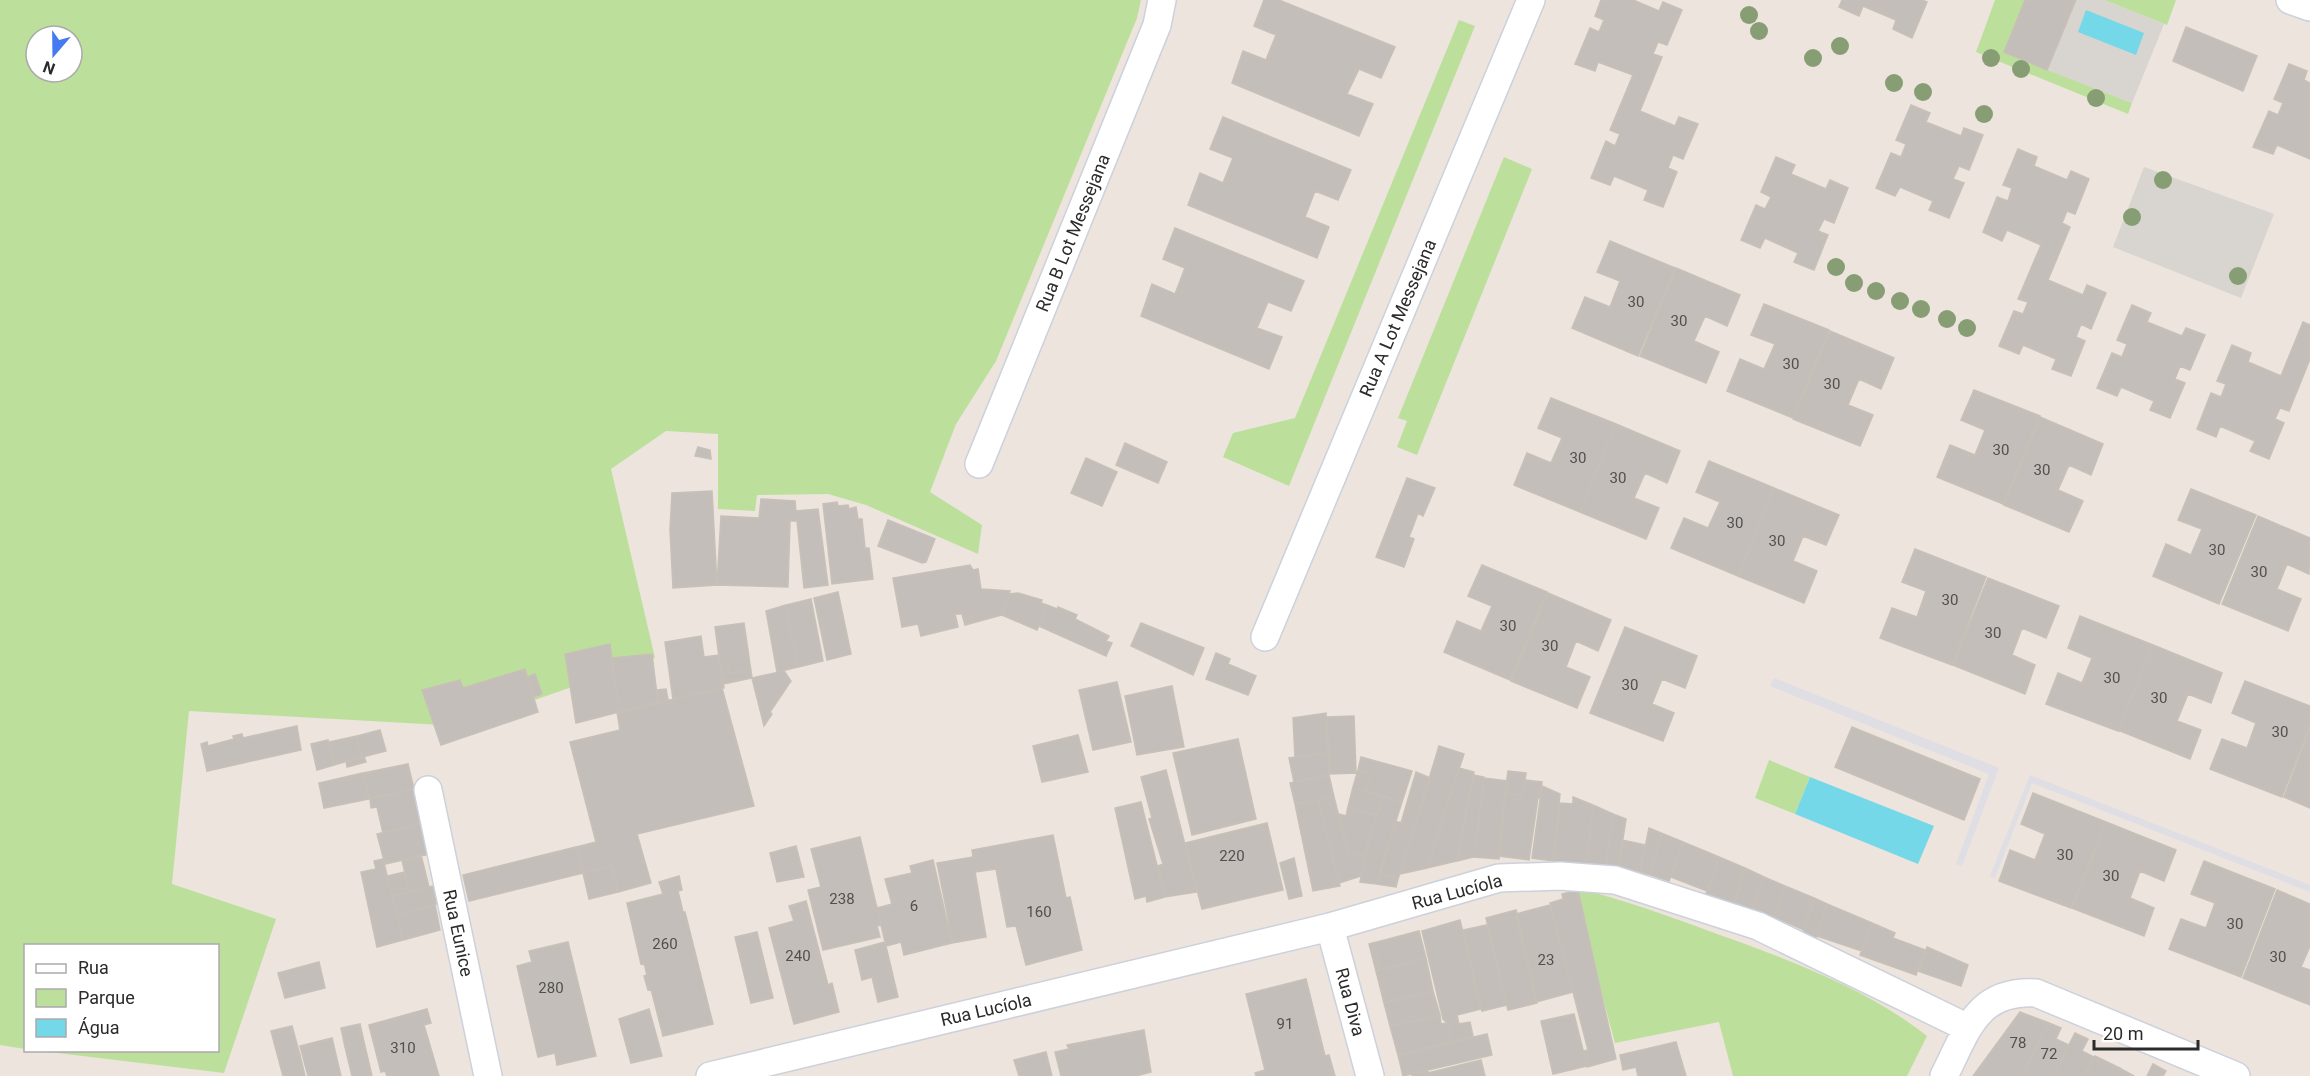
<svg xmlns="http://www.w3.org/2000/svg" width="2310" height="1076" font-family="Roboto,sans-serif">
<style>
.industrial{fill:#dfdee5}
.green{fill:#bce09c;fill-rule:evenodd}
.plaza{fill:#d8d4d0}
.water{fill:#75d8e9}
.building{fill:#c4beba;stroke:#c7c0b7;stroke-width:1.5}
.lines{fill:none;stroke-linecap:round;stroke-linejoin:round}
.minor-casing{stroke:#ccd1dc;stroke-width:30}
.minor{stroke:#fff;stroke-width:27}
.tree{fill:#879e74}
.labels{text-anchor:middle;stroke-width:5;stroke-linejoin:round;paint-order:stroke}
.number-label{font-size:15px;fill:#51504f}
.street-label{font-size:18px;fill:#2b2b2b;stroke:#fff}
</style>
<rect width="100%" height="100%" fill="#ece4dd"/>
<path class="industrial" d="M1774 678 1999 768 1962 866 1956 864 1989 774 1770 686Z
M2030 775 2310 885V892L2032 783 1995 878 1990 876Z"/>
<path class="green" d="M0 0H1141L1137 18 996 361 956 424 930 492 982 525 978 554 866 505 828 494 757 495 755 511 718 509V434L666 431 611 469 655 658 460 726 189 711 172 884 276 919 224 1073 41 1051 218 1050V946H26L25 1049 0 1045ZM36 36H72V72H36Z
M1995 0H2025L2004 52 2132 103 2128 114 1976 52Z
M2104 0H2176L2167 25Z
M1459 20 1475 26 1289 486 1223 457 1233 433 1295 418Z
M1504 157 1532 169 1417 455 1397 447 1407 421 1398 418Z
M1769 760 1810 777 1795 814 1755 798Z
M1573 887C1622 899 1669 916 1717 934 1790 960 1866 988 1927 1036L1907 1076H1733L1719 1022 1615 1043Z"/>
<path class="plaza" d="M2077 0H2104L2164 24 2132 103 2047 70Z
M2144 167 2274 214 2241 298 2113 247Z"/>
<path class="water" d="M2086 10 2144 33 2136 55 2078 32Z
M1810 777 1934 826 1918 864 1795 814Z"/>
<path class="building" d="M1264 0H1279L1395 47 1381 78 1359 69 1347 94 1373 104 1359 136 1232 83 1243 51 1266 60 1276 35 1254 26Z
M1601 0H1633L1659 11 1663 2 1682 10 1667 45 1658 42 1653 54 1662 57 1640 111 1675 126 1679 117 1698 124 1683 159 1673 155 1668 168 1677 172 1663 207 1644 200 1648 190 1614 176 1610 185 1591 178 1606 141 1615 146 1620 134 1610 130 1633 75 1598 62 1595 71 1575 64 1590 28 1599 32 1604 20 1595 16Z
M1842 0H1922L1927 2 1912 38 1893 29 1896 20 1863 6 1859 16 1839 7Z
M2025 0H2076L2047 70 2004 52Z
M2186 27 2257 56 2243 91 2173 61Z
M2289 64 2307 71 2304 80 2310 83V159L2277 145 2273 154 2253 147 2269 111 2278 115 2283 103 2274 99Z
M1911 105 1930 113 1926 122 1961 136 1964 128 1983 135 1969 170 1959 166 1953 179 1964 183 1949 218 1929 210 1933 201 1900 187 1895 196 1876 188 1891 153 1901 157 1906 144 1896 140Z
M1223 117 1351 170 1338 200 1315 191 1305 217 1329 227 1317 258 1188 205 1200 173 1223 183 1233 158 1210 149Z
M2018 149 2037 157 2034 166 2067 180 2071 171 2089 179 2075 214 2067 211 2062 223 2070 227 2048 280 2083 295 2087 285 2106 293 2091 329 2081 324 2076 337 2085 341 2071 376 2052 369 2056 359 2023 345 2019 354 1999 346 2014 311 2023 314 2028 302 2018 299 2041 245 2007 230 2002 241 1983 232 1997 197 2008 201 2012 188 2003 185Z
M1776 157 1795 165 1791 174 1826 189 1830 180 1848 188 1834 223 1824 219 1818 231 1828 235 1814 270 1794 262 1798 253 1765 238 1760 248 1741 240 1756 205 1765 209 1771 197 1761 192Z
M1175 228 1304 281 1291 311 1268 302 1257 328 1282 337 1269 369 1141 316 1152 284 1175 294 1185 268 1163 259Z
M1610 241 1675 268 1638 356 1572 328 1585 297 1610 307 1620 281 1597 272Z
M1676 268 1740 295 1727 326 1705 316 1694 341 1719 352 1706 383 1640 356Z
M1764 304 1829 330 1793 418 1727 391 1740 359 1764 369 1775 344 1751 335Z
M2132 305 2151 313 2147 322 2182 336 2186 328 2205 335 2190 370 2180 366 2175 379 2185 383 2170 418 2150 410 2154 401 2121 387 2117 396 2097 388 2112 353 2122 357 2127 344 2117 340Z
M2303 322 2310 325V359L2289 411 2280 408 2275 419 2284 423 2269 459 2250 451 2255 441 2220 426 2216 437 2197 429 2211 393 2221 397 2226 384 2217 381 2232 345 2251 353 2248 362 2281 376Z
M1830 331 1894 358 1881 389 1859 379 1848 405 1873 415 1860 446 1793 419Z
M1974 390 2040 416 2003 504 1937 477 1950 445 1975 455 1985 430 1961 420Z
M1551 398 1616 424 1580 512 1514 485 1527 453 1551 463 1562 438 1538 428Z
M2040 417 2103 444 2091 475 2069 465 2058 490 2083 501 2069 532 2004 505Z
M1616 424 1680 451 1667 483 1645 473 1634 498 1659 508 1646 539 1580 512Z
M1125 443 1167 462 1158 483 1116 465Z
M698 447 710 450 711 459 695 456Z
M1086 458 1117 472 1102 506 1071 493Z
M1709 461 1774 488 1738 576 1671 548 1684 518 1708 528 1720 502 1696 492Z
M1407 478 1435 488 1423 516 1418 513 1414 524 1409 537 1414 539 1404 567 1376 557Z
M1774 488 1839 515 1826 545 1803 536 1793 561 1817 571 1804 603 1738 576Z
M2191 489 2256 515 2219 604 2153 576 2166 544 2191 555 2202 529 2178 520Z
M712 491 717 585 673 588 670 530 672 493Z
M761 499 795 501 796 511 818 509 828 585 804 588 797 521H790L788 587 717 585 721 516 759 518Z
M837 502 838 506 848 505 849 509 856 507 858 519H862L865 548H869L873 579 832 584 823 504Z
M2258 516 2310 538 2309 574 2287 564 2277 589 2301 599 2288 631 2222 604Z
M888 520 935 539 926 562 922 563 878 546Z
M1915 549 1986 577 1952 665 1880 638 1892 608 1917 617 1926 591 1902 582Z
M970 565 973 570 978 569 981 589 1010 591 1002 615 965 625 962 614H955L958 627 921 636 918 624 902 627 893 578Z
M1482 565 1547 592 1510 680 1444 652 1457 621 1481 631 1492 606 1468 596Z
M1988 578 2059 606 2046 638 2022 628 2012 655 2035 665 2025 694 1953 665Z
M838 592 851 654 827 660 814 598Z
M1018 593 1042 600 1041 603 1047 605 1037 630 1002 615 1009 594Z
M1548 593 1611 620 1598 651 1576 641 1566 667 1590 677 1577 708 1511 681Z
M811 599 823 661 798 667 786 605Z
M786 605 798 667 777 672 766 611Z
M1047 605 1057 609 1058 607 1077 615 1075 619 1109 636 1106 641 1112 643 1106 656 1039 626Z
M2080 616 2153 645 2118 731 2046 704 2058 673 2082 683 2092 658 2068 648Z
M744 623 751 671 729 673 728 664H720L715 627Z
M1141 623 1204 648 1193 675 1131 646Z
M1625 627 1697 656 1685 688 1662 679 1652 704 1674 713 1663 741 1590 713Z
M701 636 704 657 719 655 724 688 673 699 665 642Z
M610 644 619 712 576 723 565 654Z
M2153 645 2222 673 2211 703 2188 694 2177 721 2201 730 2190 759 2118 730Z
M1216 653 1230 659 1228 664 1256 676 1248 695 1206 679Z
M652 654 658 703 619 712 612 658Z
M720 664H728L729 673 751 671 752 678 723 684Z
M525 669 538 712 441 745 422 690 460 680 463 688Z
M784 671 791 681 770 712 772 714 764 726 752 678Z
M535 674 542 694 533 697 527 677Z
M2245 681 2310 706V725L2282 797 2210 769 2222 739 2247 748 2256 723 2232 713Z
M1117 682 1131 742 1093 750 1079 690Z
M1172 686 1184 747 1137 755 1125 696Z
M722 688 754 806 637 834 651 883 618 892 612 865 583 873 576 847 596 842 570 742 620 730 617 712Z
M666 689 668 700 658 703 657 690Z
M1326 713 1328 753 1295 757 1293 718Z
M1354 716 1356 773 1330 774 1327 717Z
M297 726 301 750 207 771 201 744 207 742 208 746 234 739 233 736 242 734 243 738Z
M1852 727 1980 779 1964 820 1835 767Z
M2310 729V808L2284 797Z
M380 730 386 751 362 757 357 736Z
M1078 735 1088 772 1042 782 1033 746Z
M357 736 362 757 334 765 329 742Z
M1238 739 1256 819 1192 835 1173 753Z
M328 740 334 765 317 770 311 744Z
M1439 746 1464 754 1427 868 1400 874Z
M1328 753 1329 775 1294 782 1289 758Z
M364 756 366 762 347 767 346 761Z
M1361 757 1412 771 1402 802 1366 791 1371 773 1358 770Z
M408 764 414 789 370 799 363 773Z
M1459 768 1474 772 1457 861 1427 868Z
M1166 770 1197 892 1165 897 1158 866 1163 864 1149 819 1152 818 1141 777Z
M1358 770 1371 773 1366 791 1353 787Z
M1508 771 1526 773 1523 796 1505 793Z
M1416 772 1430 778 1398 879 1380 874 1396 821 1401 823Z
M363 773 369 799 324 808 319 783Z
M1329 775 1334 797 1295 804 1290 783Z
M1473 775 1484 777 1474 857 1457 861Z
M1484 778 1507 781 1499 859 1474 857Z
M1525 780 1542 782 1540 798H1538L1529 860 1499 856 1505 793 1523 796Z
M1542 786 1560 794 1553 861 1532 858Z
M1353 787 1383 796 1377 815 1348 807Z
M414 789 422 823 383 833 377 807 371 808 370 799Z
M2033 793 2106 822 2071 908 1999 881 2010 850 2035 860 2045 834 2021 824Z
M1383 796 1402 802 1376 884 1360 882 1371 829 1373 830Z
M1334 797 1348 853 1366 856 1361 876 1339 883 1318 800Z
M1573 797 1593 805 1586 865 1553 861 1560 803 1573 804Z
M1318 800 1340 886 1313 891 1295 804Z
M1141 802 1165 897 1147 902 1146 896 1135 899 1115 808Z
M1593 805 1613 814 1605 871 1586 865Z
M1348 807 1377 815 1373 830 1371 829 1366 856 1348 853 1339 814 1346 816Z
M1613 814 1626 819 1618 872 1605 871Z
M2106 822 2176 850 2164 881 2140 871 2130 898 2154 908 2144 936 2072 908Z
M422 823 430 854 385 864 377 834Z
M1267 823 1283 890 1202 909 1185 843Z
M1649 828 1661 833 1651 875 1640 872Z
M1661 833 1683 842 1669 881 1651 875Z
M1053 835 1066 898 1070 897 1082 950 1026 965 1016 926 1007 927 996 869 975 872 986 937 953 943 937 863 973 857 972 850Z
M860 837 881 925 877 926 880 937 823 950 808 890 821 887 811 849Z
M1622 840 1646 845 1640 872 1618 869Z
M1683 842 1719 857 1707 891 1671 877Z
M796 846 804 877 777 882 770 853Z
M576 847 583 873 469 901 463 875Z
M421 855 429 887 409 892 402 860Z
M1719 857 1745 868 1734 904 1706 893Z
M1294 858 1302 896 1289 899 1280 863Z
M383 859 403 940 377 947 361 872 376 869 374 861Z
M933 860 952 943 904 955 901 942 886 946 877 908 892 904 885 879 912 873 910 866Z
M2204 861 2275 889 2241 977 2169 949 2181 919 2206 928 2215 903 2191 894Z
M612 865 618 892 589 899 583 873Z
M1745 868 1764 877 1751 915 1733 910Z
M405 872 409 892 392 896 387 876Z
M1380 874 1398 879 1396 887 1376 884Z
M679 876 682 890 678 891 683 912H685L713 1024 663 1036 651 989 648 990 644 976 647 975 644 963 641 964 627 903 663 894 659 882Z
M1764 877 1785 886 1773 921 1751 913Z
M438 885 443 902 397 916 392 896Z
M1785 886 1814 898 1804 930 1774 917Z
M1578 890 1616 1059 1587 1067 1583 1051 1588 1050 1550 903 1563 899 1562 894Z
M2277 890 2310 904V946L2301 967 2310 970V1005L2243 978Z
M1814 898 1827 904 1816 939 1802 934Z
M806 901 828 985 832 983 839 1012 794 1024 769 928 794 921 789 906Z
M1827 904 1872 923 1862 951 1817 936Z
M435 905 440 930 403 940 397 916Z
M1550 905 1573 992 1536 1002 1516 914Z
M1516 910 1537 1003 1508 1010 1486 918Z
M1460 920 1481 1009 1457 1015 1459 1024 1470 1022 1473 1036 1452 1042 1447 1023 1443 1019 1422 931Z
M1872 923 1895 933 1893 938 1925 950 1916 975 1860 955Z
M1487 925 1507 1005 1482 1011 1463 930Z
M1419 931 1426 958 1379 970 1373 943Z
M757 932 773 998 751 1003 735 937Z
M568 942 596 1056 557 1065 555 1053 538 1057 517 966 532 962 529 951Z
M885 942 898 997 878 1002 872 977 862 980 855 950Z
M1373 943 1379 970 1376 971 1369 944Z
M1927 947 1968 965 1961 986 1918 971Z
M1426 958 1433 991 1384 1003 1376 971Z
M319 962 325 988 285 998 278 973Z
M1306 979 1325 1056 1329 1055 1335 1076H1256L1255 1073 1265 1070 1246 994Z
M1433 991 1440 1015 1390 1026 1384 1003Z
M427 1009 431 1023 424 1025 439 1076H387L385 1071 381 1072 369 1025Z
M649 1009 662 1056 631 1063 619 1019Z
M2020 1012 2049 1023 2022 1076H1973Z
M1574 1014 1587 1066 1553 1074 1541 1021Z
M1440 1015 1441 1024 1447 1023 1452 1042 1398 1055 1390 1026Z
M2049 1023 2061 1028 2056 1039 2069 1045 2053 1076H2022Z
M360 1024 364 1042 372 1076H352L345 1047 341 1028Z
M292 1026 300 1055 305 1076H283L271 1031Z
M1144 1030 1151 1072 1136 1076H1061L1055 1052 1069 1049 1067 1045Z
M2075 1033 2088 1039 2082 1051 2094 1057 2084 1076H2053Z
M1487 1034 1492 1055 1403 1076 1398 1055Z
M332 1038 341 1076H308L300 1046Z
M1676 1042 1686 1076H1638L1636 1067 1623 1070 1620 1055Z
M1046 1052 1052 1076H1019L1014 1060Z
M2095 1056 2120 1068 2116 1076H2084Z
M1481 1060 1485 1076H1412V1074L1428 1071V1073Z
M2153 1064 2166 1071 2163 1076H2147Z
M2120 1068 2121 1069 2134 1076H2116Z"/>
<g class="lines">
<g class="minor-casing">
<path id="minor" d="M2290 0 2310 7
M979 464 1157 25 1162 0
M1265 637 1531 0
M428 790 488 1076
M1330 927 1370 1076
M710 1076 1330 927 1499 878 1560 876 1615 880 1758 926 1968 1028
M1944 1076C1967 1031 1976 990 2036 993L2236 1076"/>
</g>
<use href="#minor" class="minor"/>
</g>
<g class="tree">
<circle cx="1749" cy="15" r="9"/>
<circle cx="1759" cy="31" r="9"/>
<circle cx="1840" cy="46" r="9"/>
<circle cx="1813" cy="58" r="9"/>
<circle cx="1991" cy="58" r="9"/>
<circle cx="2021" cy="69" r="9"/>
<circle cx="1894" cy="83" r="9"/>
<circle cx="1923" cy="92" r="9"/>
<circle cx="2096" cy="98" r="9"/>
<circle cx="1984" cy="114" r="9"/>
<circle cx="2163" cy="180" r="9"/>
<circle cx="2132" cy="217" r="9"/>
<circle cx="1836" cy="267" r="9"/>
<circle cx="2238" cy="276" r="9"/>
<circle cx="1854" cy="283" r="9"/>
<circle cx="1876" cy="291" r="9"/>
<circle cx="1900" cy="301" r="9"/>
<circle cx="1921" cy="309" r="9"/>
<circle cx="1947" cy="319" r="9"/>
<circle cx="1967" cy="328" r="9"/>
</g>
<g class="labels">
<g class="number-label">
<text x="1636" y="307">30</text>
<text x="1679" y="326">30</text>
<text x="1791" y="369">30</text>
<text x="1832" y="389">30</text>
<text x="2001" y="455">30</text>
<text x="1578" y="463">30</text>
<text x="2042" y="475">30</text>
<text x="1618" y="483">30</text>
<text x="1735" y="528">30</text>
<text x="1777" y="546">30</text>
<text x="2217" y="555">30</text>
<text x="2259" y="577">30</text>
<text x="1950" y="605">30</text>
<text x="1508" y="631">30</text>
<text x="1993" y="638">30</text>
<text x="1550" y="651">30</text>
<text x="2112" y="683">30</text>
<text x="1630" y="690">30</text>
<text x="2159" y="703">30</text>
<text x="2280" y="737">30</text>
<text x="2065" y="860">30</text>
<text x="1232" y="861">220</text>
<text x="2111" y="881">30</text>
<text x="842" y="904">238</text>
<text x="914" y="911">6</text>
<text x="1039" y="917">160</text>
<text x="2235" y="929">30</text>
<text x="665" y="949">260</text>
<text x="798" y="961">240</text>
<text x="2278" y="962">30</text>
<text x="1546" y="965">23</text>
<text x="551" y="993">280</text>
<text x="1285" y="1029">91</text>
<text x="2018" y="1048">78</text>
<text x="403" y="1053">310</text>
<text x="2049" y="1059">72</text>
</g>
<g class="street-label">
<text transform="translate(1073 233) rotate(-68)" y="6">Rua B Lot Messejana</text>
<text transform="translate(1398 318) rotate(-67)" y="6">Rua A Lot Messejana</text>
<text transform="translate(1457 892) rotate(-15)" y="6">Rua Lucíola</text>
<text transform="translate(458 933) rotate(78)" y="6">Rua Eunice</text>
<text transform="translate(1350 1002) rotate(75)" y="6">Rua Diva</text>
<text transform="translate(986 1010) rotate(-13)" y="6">Rua Lucíola</text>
</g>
</g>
<rect x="24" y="944" width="195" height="108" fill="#ffffff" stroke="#aaaaaa" stroke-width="1.5"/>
<rect x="36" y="964" width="30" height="9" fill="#ffffff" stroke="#aaaaaa" stroke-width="1.5"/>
<text x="78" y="974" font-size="18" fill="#2b2b2b">Rua</text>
<rect x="36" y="989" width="30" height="18" fill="#bce09c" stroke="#aaaaaa" stroke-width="1.5"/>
<text x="78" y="1004" font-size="18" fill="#2b2b2b">Parque</text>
<rect x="36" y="1019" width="30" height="18" fill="#75d8e9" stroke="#aaaaaa" stroke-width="1.5"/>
<text x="78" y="1034" font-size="18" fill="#2b2b2b">Água</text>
<g transform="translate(54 54) rotate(200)"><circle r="28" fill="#ffffff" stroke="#aaaaaa" stroke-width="1.5"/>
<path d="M0-4.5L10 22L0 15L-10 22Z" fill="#457af1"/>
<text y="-9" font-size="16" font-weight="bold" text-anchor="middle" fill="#2b2b2b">N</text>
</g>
<path d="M2094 1040v9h104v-9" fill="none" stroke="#2b2b2b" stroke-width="3"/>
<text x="2103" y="1040" font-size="18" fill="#2b2b2b" stroke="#ffffff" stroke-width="4.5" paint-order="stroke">20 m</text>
</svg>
